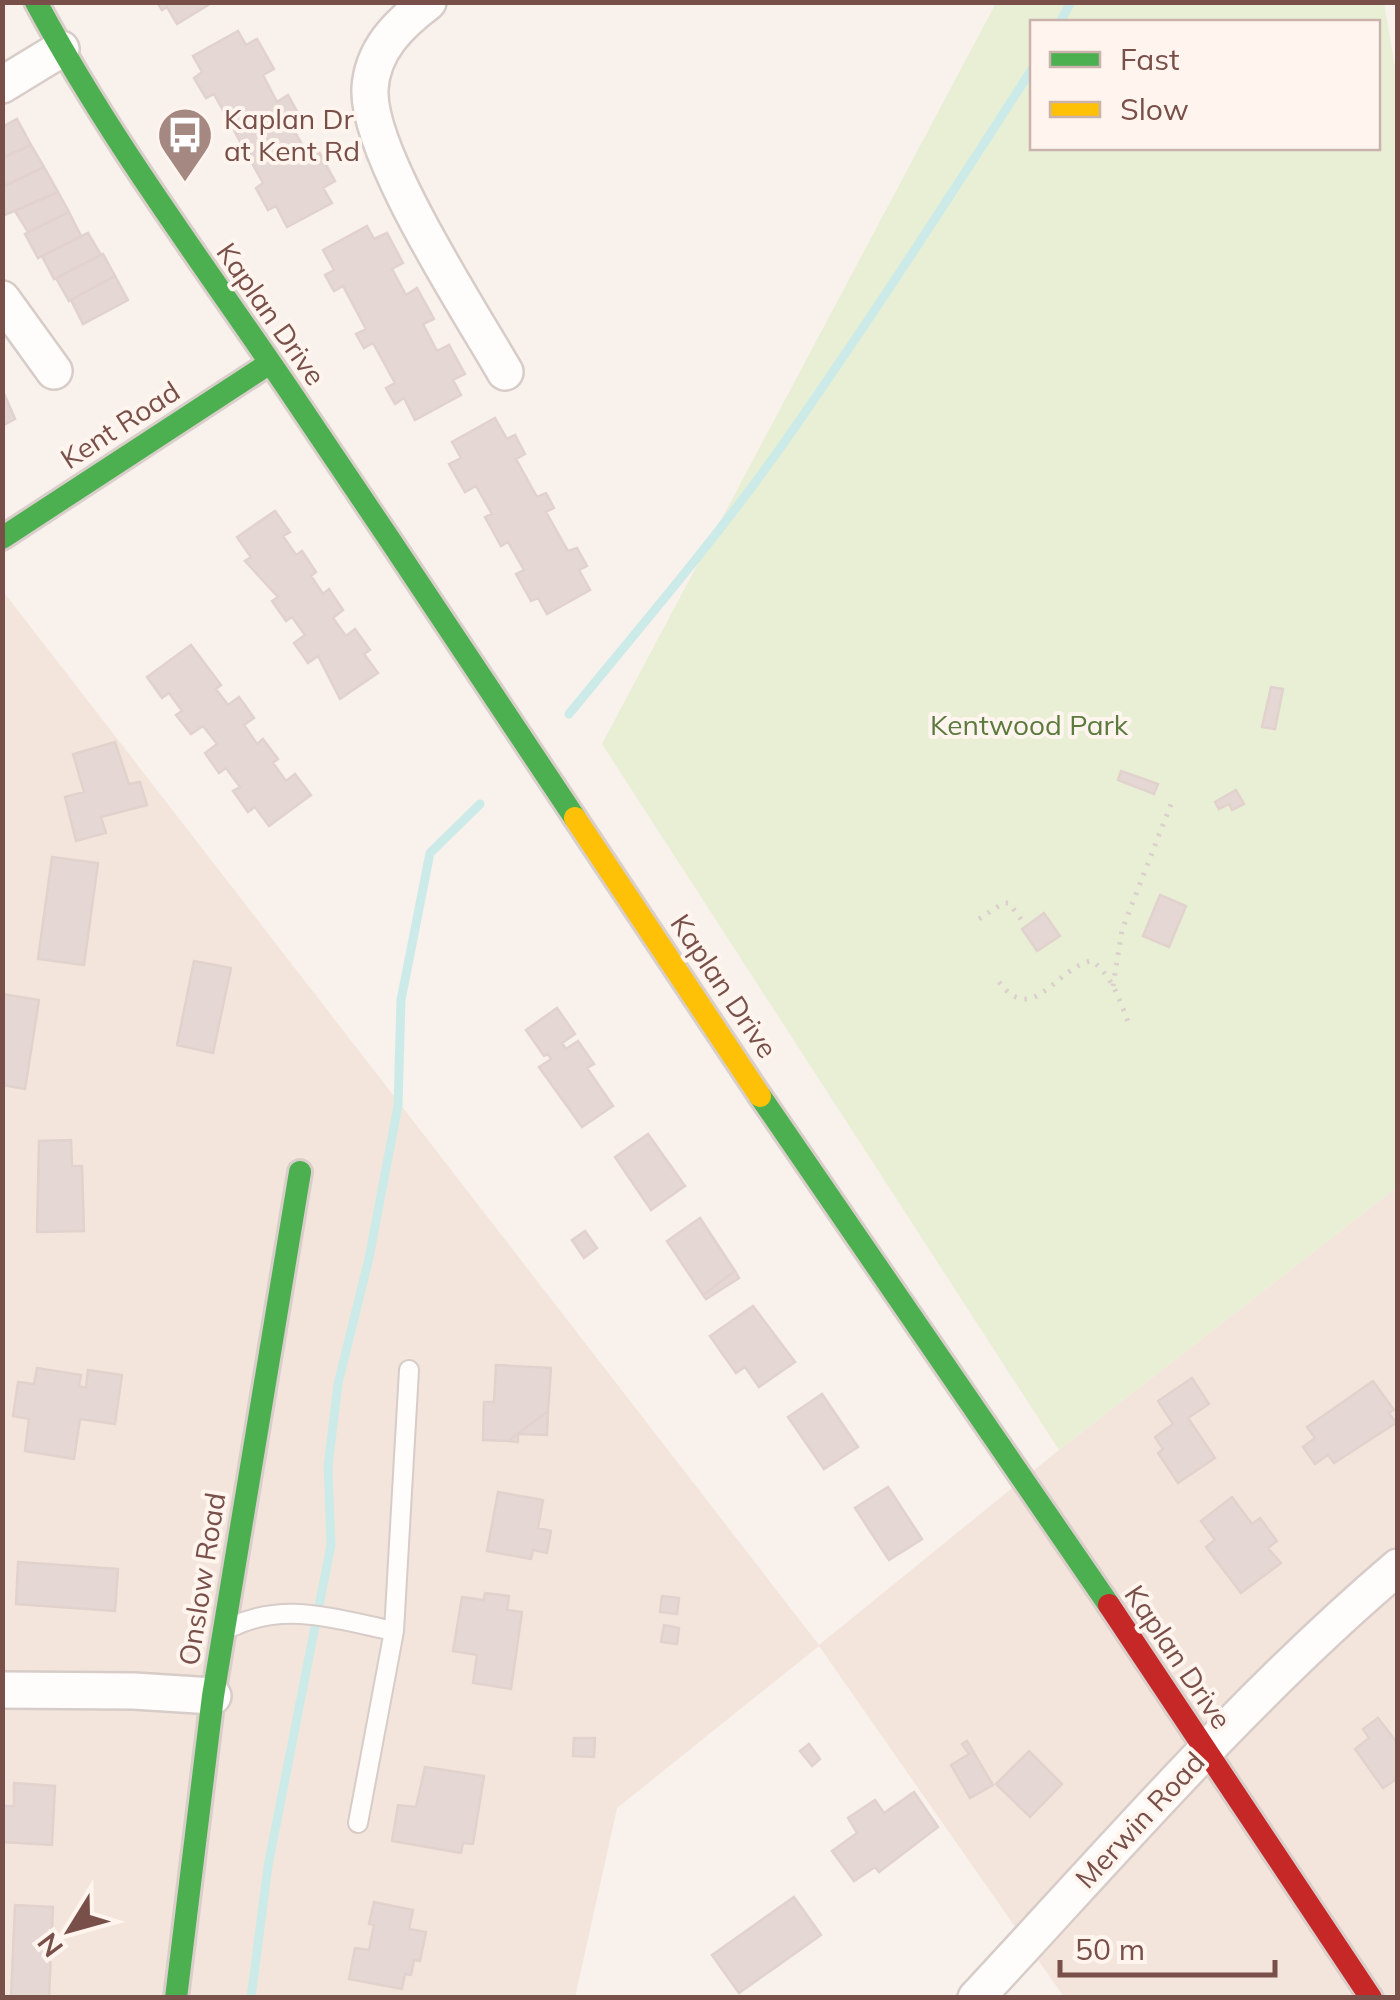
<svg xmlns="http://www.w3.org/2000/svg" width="1400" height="2000" font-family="Mulish,sans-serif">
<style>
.residential{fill:#f4e5dc}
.green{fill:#e9efd5;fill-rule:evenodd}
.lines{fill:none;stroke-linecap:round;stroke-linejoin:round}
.stream{stroke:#ccebe8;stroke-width:9}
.building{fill:#e5d7d3;stroke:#e1d2cd;stroke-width:2.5}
.lane-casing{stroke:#d7ccc8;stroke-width:22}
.street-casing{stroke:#d7ccc8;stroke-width:40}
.fast-casing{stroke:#d9cec9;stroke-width:28}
.slow-casing{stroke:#d9cec9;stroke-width:28}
.jam-casing{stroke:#d9cec9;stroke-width:28}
.path{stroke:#dbd0cd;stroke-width:5;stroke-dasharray:2.5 8;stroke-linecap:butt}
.lane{stroke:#fefdfc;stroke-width:18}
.street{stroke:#fefdfc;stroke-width:35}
.fast{stroke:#4caf50;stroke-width:22}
.slow{stroke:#ffc107;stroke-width:22}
.jam{stroke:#c62828;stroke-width:22}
.labels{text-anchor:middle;stroke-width:8;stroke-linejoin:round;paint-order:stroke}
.poi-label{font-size:28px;fill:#795049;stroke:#fff5ee;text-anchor:start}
.street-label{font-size:28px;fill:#795049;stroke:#fff5ee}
.park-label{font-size:28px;fill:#5b7a3d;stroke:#fff5ee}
</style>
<rect width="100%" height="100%" fill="#f8f1ec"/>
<path class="residential" d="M2 590 819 1645 1059 1450 1397 1187V1997H1064L819 1646 617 1808 575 1997H3Z"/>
<path class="green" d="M996 3H1384L1398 84 1397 1187 1059 1450 602 744ZM1032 22H1378V148H1032Z"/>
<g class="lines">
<path class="stream" d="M1060 22 1071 2
M569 714C641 626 715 540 781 447 868 323 950 196 1032 69
M251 1998 268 1866 331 1545 328 1466 338 1384 369 1258 398 1106 401 1000 430 853 480 804"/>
</g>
<path class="building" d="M157 2H213L177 24 167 7 162 10Z
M238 31 246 45 257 39 274 69 263 75 277 102 288 95 304 124 294 130 309 157 319 152 335 181 323 188 332 203 287 227 276 206 268 210 256 188 263 183 214 94 206 98 194 78 202 72 193 56Z
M17 119 31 145 2 158V127Z
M31 145 44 167 2 187V158Z
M44 167 58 192 5 215 2 187Z
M58 192 69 212 28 232 15 211Z
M69 212 81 236 38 258 25 234Z
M367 226 374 239 387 233 403 263 392 269 406 295 417 288 434 319 423 324 437 351 449 345 465 374 453 380 461 395 415 420 404 398 395 404 386 388 395 383 373 343 364 348 356 334 366 329 343 286 334 291 325 275 334 270 323 250Z
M88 233 101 255 54 279 42 256Z
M103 254 115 276 69 301 56 278Z
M115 276 128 300 83 324 71 300Z
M2 389 15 419 2 426Z
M495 418 507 439 515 435 525 454 516 459 537 497 546 493 554 508 546 512 568 551 577 548 587 566 579 570 590 590 547 614 538 598 531 601 516 574 524 570 508 542 501 546 485 517 492 514 476 486 465 492 449 464 461 458 452 442Z
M275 511 290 532 283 536 296 555 302 551 316 572 311 576 323 594 329 589 343 610 333 618 346 636 355 629 370 650 364 654 378 673 340 699 318 656 308 663 294 643 305 635 292 617 286 621 272 601 278 597 245 561 251 557 237 537Z
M191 645 221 685 216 689 228 705 239 697 254 718 244 725 257 744 263 739 278 759 273 763 286 781 295 774 311 795 269 826 255 807 248 812 233 791 240 787 226 768 219 773 205 753 217 744 203 726 191 734 176 715 182 711 169 693 162 698 147 677Z
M1271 687 1283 689 1275 729 1262 727Z
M115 742 129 784 140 782 147 805 101 817 106 833 76 841 65 797 84 792 73 754Z
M1121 771 1158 784 1154 794 1118 780Z
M1236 790 1244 804 1232 810 1229 804 1219 809 1215 802Z
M52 857 98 863 84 965 38 959Z
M1160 895 1186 906 1169 947 1143 936Z
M1044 913 1060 936 1037 951 1022 929Z
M194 961 231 968 213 1053 177 1045Z
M2 994 39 1000 25 1089 2 1085Z
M557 1008 575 1034 562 1043 566 1049 578 1041 594 1064 587 1068 613 1106 582 1127 539 1067 551 1059 548 1054 544 1056 526 1030Z
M648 1134 685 1186 651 1210 615 1157Z
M71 1140 72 1166H82L84 1231 37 1232 39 1141Z
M700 1218 735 1271 703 1295 667 1241Z
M585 1231 597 1248 584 1258 572 1240Z
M735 1271 739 1278 706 1299 703 1295Z
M753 1306 795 1362 759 1387 745 1367 736 1373 710 1336Z
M496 1365 551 1368 548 1411 508 1441 483 1440 484 1402H494Z
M37 1368 81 1375 79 1386 86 1388 88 1370 122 1375 115 1424 80 1419 74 1459 25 1451 29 1419 13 1416 18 1382 34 1384Z
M1192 1378 1209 1404 1188 1418 1215 1458 1178 1483 1158 1453 1163 1449 1155 1437 1173 1424 1158 1401Z
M1373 1381 1394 1410 1389 1413 1396 1423 1334 1463 1328 1455 1315 1464 1303 1447 1315 1438 1307 1427Z
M822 1394 858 1447 824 1469 788 1417Z
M548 1411 547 1435 518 1434V1442L508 1441Z
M888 1487 922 1539 889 1560 855 1508Z
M498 1492 543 1500 538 1528 551 1531 547 1553 533 1550 531 1559 487 1551Z
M1232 1497 1252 1524 1260 1518 1277 1541 1268 1548 1281 1563 1241 1593 1206 1547 1215 1540 1201 1521Z
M18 1562 118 1569 115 1611 16 1604Z
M485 1593 509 1596 507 1610 522 1612 511 1689 473 1683 477 1655 453 1651 462 1597 484 1600Z
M662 1596 679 1598 677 1614 660 1612Z
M664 1625 679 1628 677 1644 661 1642Z
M1378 1718 1398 1744V1778L1383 1788 1355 1749 1369 1738 1363 1729Z
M574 1738H595L594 1757 573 1756Z
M967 1741 993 1785 970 1798 951 1765 969 1754 962 1744Z
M809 1744 820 1759 812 1766 800 1751Z
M1029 1751 1062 1784 1030 1817 996 1784Z
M425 1767 484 1776 473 1844 463 1843 461 1853 392 1841 398 1805 416 1807Z
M14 1783 55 1786 52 1845 2 1842V1806H14Z
M914 1792 938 1827 879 1872 875 1867 854 1881 832 1851 857 1833 848 1818 875 1800 884 1813Z
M794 1897 821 1935 739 1993 712 1955Z
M374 1902 413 1910 409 1929 426 1932 420 1961 414 1960 411 1975 405 1974 402 1989 349 1979 355 1948 369 1950 374 1925 369 1924Z
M15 1905 53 1907 49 1998H11Z"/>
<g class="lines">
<g class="lane-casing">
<path id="lane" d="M234 1626C287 1601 339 1620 394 1631
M358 1823 394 1631 409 1370"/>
</g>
<g class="street-casing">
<path id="street" d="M428 2C399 24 372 50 370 89 367 154 470 311 505 372
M2 85 61 49
M2 299 54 371
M2 1690 134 1691 213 1696
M976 1998C1113 1851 1245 1697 1398 1567"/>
</g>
<g class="fast-casing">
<path id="fast" d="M36 2C110 140 205 266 293 396 388 536 481 677 575 818
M2 538 270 363
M760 1096 1109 1605
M176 1998 213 1696 300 1172"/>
</g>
<g class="slow-casing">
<path id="slow" d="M575 818 760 1096"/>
</g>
<g class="jam-casing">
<path id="jam" d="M1109 1605 1371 1998"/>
</g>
<path class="path" d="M979 919 1003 903H1009L1026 926
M999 982C1033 1028 1057 966 1092 961 1113 976 1121 1004 1130 1027
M1113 986 1122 930 1173 799"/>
<use href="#lane" class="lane"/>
<use href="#street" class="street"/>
<use href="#fast" class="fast"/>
<use href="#slow" class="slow"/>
<use href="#jam" class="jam"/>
</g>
<defs>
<g id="bus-pin" transform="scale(2.875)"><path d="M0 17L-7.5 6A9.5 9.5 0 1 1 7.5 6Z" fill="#a58882" stroke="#fff5ee"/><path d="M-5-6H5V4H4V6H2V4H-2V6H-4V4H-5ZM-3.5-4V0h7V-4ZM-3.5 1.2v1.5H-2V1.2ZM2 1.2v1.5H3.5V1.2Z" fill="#fff"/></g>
</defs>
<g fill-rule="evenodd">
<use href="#bus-pin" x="185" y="135"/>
</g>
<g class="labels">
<g class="poi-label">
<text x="224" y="129">Kaplan Dr<tspan x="224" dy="32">at Kent Rd</tspan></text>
</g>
<g class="street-label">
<text transform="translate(271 314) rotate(55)" y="10">Kaplan Drive</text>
<text transform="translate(120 425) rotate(-33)" y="10">Kent Road</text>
<text transform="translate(724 986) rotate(56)" y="10">Kaplan Drive</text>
<text transform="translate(202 1579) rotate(-81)" y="10">Onslow Road</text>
<text transform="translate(1178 1657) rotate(56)" y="10">Kaplan Drive</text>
<text transform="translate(1140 1820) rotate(-47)" y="10">Merwin Road</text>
</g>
<g class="park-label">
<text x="1029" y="735">Kentwood Park</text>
</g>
</g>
<rect width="1400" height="2000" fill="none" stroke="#795049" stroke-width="10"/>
<rect x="1030" y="20" width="350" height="130" fill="#fff5ee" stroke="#c9b3ac" stroke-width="2.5"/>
<rect x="1050" y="52" width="50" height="15" fill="#4caf50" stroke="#c9b3ac" stroke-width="2.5"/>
<text x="1120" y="70" font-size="30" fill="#795049">Fast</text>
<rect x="1050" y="102" width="50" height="15" fill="#ffc107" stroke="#c9b3ac" stroke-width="2.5"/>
<text x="1120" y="120" font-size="30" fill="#795049">Slow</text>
<g transform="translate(70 1930) rotate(233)" stroke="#fff5ee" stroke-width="8" paint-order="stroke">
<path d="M0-8L18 38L0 25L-18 38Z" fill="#795049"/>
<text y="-15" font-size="28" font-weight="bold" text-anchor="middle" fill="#795049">N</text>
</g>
<path d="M1060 1960v15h215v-15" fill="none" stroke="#795049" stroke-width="5"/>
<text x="1075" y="1960" font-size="30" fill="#795049" stroke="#fff5ee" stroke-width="8" paint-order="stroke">50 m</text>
</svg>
